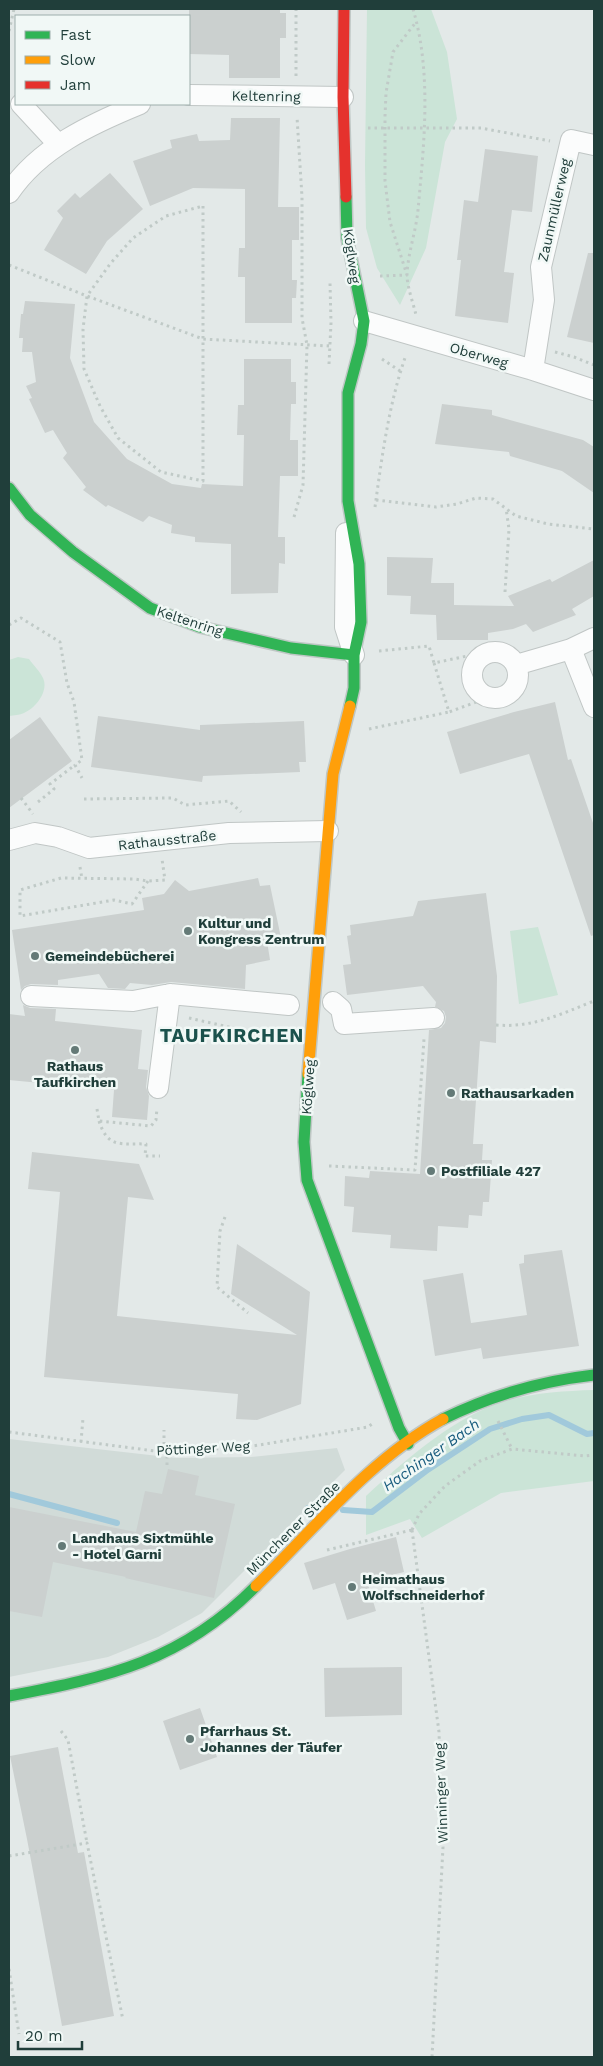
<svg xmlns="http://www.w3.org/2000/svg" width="603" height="2066" font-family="'Work Sans',sans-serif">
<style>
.built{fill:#d1dbd8}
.green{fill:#cbe4d7}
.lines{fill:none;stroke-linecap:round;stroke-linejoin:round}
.stream{stroke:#a1c9db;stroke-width:6}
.building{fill:#cbd0cf}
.street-casing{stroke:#c0c6c5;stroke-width:22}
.fast-casing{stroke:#bfc7c5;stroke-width:14}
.slow-casing{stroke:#bfc7c5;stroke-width:14}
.jam-casing{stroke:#bfc7c5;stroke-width:14}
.path{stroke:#c0cac7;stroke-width:3;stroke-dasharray:2.5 4;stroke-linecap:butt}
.street{stroke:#fbfcfc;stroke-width:20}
.fast{stroke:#30b455;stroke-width:11}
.slow{stroke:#ff9f0a;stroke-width:11}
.jam{stroke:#e5322d;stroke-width:11}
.poi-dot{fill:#647a77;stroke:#f1f8f6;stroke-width:2}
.labels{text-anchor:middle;stroke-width:5;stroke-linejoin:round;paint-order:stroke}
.street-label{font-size:14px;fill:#203e3a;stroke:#f1f8f6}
.poi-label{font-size:14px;font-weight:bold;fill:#203e3a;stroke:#f1f8f6;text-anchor:start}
.water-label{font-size:15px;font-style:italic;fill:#175b7d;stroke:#f1f8f6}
.district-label{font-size:19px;font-weight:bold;letter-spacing:1px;fill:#1b514c;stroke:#f1f8f6}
</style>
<rect width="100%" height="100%" fill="#e3e9e8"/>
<path class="built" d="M9 1439 176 1458 251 1457 337 1448 345 1470 202 1613 158 1637 108 1657 9 1677Z"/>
<path class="green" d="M367 9H431L447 52 457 119 445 142 426 248 400 305 377 268 366 228 365 165Z
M18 657 29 659C33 665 40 671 43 678 49 691 36 708 24 713 20 715 14 715 9 716V660Z
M538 927 558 995 519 1004 510 931Z
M594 1390V1481L501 1493 422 1538 410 1519 366 1535V1496C403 1462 448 1422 496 1404 528 1393 562 1391 594 1390Z"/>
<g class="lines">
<path class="stream" d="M9 1494 117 1523
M308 1508 321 1509
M343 1510 372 1512 426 1471 490 1429 522 1419 549 1415 587 1434 594 1433"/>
</g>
<path class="building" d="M189 9H280V13H286V38H280V78H229V55L189 54Z
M231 118H280L278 207H299V240H292V280H297L296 298H292V323H245V277H238L239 248H245V189L193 188 150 206 133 161 172 148 170 140 197 134 199 141 230 140Z
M485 149 538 156 532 212 512 210 504 272 514 273 508 323 455 316 461 260H457L464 200 478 202Z
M110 173 143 209 107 241 86 274 44 250 63 218 57 211 75 193 80 198Z
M588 253H594V343L567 337Z
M25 301 75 304 70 358 94 422 127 459 172 484 201 488 202 484 243 486 244 435H237L238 405H244V359H291V382H296V404H291L290 440H298V476H280L278 537H285V564L279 563 278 593 231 594V544L195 542V537L171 533 172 525 149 516 143 522 108 505 106 507 83 490 86 487 63 458 67 453 53 430 45 433 29 399 32 398 26 386 36 382 32 352H22L23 338H19L21 314H23Z
M442 404 492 410V415L583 440 594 447V493L562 471 510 456 509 452 435 444Z
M387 557 433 558 431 583H454V605L514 606 508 596 550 579 552 582 594 560V596L572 609 576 615 533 632 526 624 513 629 488 633V640H437L436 615 410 614 411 596 387 595Z
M555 702 568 760 571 759 594 826V935L591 936 529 754 460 774 447 732 514 712Z
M98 716 200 730V725L304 721 306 762H299L300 772 203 776 202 782 91 767Z
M40 717 72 761 9 808V740Z
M258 878 260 886 270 885 281 938 267 941 270 960 246 965 245 989 171 982 152 985 130 983 125 989 108 988 99 974 58 980V985L31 984 25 986 21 990 12 930 144 910 142 898 164 894 175 880 189 891Z
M486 893 497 976 496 1043 480 1041 473 1144H483L482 1160H492L489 1202H483L482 1216 469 1215 468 1228 438 1226 437 1251 390 1248 391 1235 352 1232 354 1207 344 1206 345 1176 369 1178 370 1171 420 1174 429 1030 441 1028 445 1023 446 1017 444 1011 435 1007 436 1002 423 986 347 995 343 965 351 964 347 936 351 935 350 925 413 916 418 901Z
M23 1005 30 1008 56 1009 55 1021 142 1030 138 1069 148 1070 146 1087 149 1096 147 1120 112 1117 114 1090 9 1080V1014L25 1016Z
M32 1152 139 1164 154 1200 128 1197 117 1316 297 1335 231 1294 237 1244 310 1292 301 1404 257 1420 236 1419 238 1394 44 1377 60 1192 28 1189Z
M562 1250 579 1346 483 1359 481 1348 435 1356 423 1280 463 1273 471 1323 527 1315 519 1264 524 1263V1255Z
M168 1469 199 1476 195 1495 235 1504 214 1598 125 1578 126 1577 53 1562 42 1617 9 1611V1507L136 1532 145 1491 162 1494Z
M396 1537 404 1572 367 1581 376 1611 347 1620 335 1583 313 1590 304 1563 350 1549Z
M402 1667V1715L325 1717 324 1668Z
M200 1708 217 1757 180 1770 163 1721Z
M58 1747 78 1853 84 1852 114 2016 62 2026 27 1839 10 1756Z"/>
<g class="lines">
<g class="street-casing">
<path id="street" d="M189 95 343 97
M21 104 58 144
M9 193C39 148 91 124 140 104
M364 321 533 370 594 390
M533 370 544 300 541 267 571 140 594 145
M346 533 345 627 354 655
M571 649 594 707
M472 675a23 23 0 1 1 46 0a23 23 0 1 1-46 0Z
M516 665 571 649 594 638
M9 840 35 833 58 837 89 848 229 833 328 831
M31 996 133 1001 170 994 289 1005
M333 1002 341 1009 344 1024 434 1018
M158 1088 170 994"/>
</g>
<g class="fast-casing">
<path id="fast" d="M346 197 347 238 364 321 361 344 348 393V501L359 564 361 622 354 655V688L350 706
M9 488 30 515 73 552 150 608 200 627 291 648 354 655
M308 1074 304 1142 307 1180 399 1428 408 1444
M443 1419C492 1395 541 1381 594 1375
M9 1696C109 1677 182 1661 256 1586"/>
</g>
<g class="slow-casing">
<path id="slow" d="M308 1074 333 774 350 706
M256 1586C315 1528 370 1459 443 1419"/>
</g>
<g class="jam-casing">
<path id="jam" d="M344 9 343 97 346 197"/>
</g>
<path class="path" d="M413 9C432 73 424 144 418 210 416 231 408 253 407 274 407 287 413 302 416 315
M9 31 14 9
M296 76V9
M368 128H481L550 141
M203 206V481L161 472 118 438 100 406 84 369 83 329 87 296 110 264 133 238 166 216Z
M9 265 87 296 203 339 329 346
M380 276 407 275 390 222 385 181V116L386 93 393 52 416 22
M555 352 574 357 594 365
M382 359 400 371
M329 364 331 323 330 283
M376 500 436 507 457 504 476 498 493 499 516 516 548 524 594 529
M375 507C382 456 389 403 406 355
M294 517 303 485 307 345 302 318V197L297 117
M505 592 509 529 506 508
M9 625 21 618 60 642 67 683 74 702 82 760 75 765 82 778
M379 651 429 646 434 663 467 656 478 659
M434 663 449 712 490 697
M369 729 449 712
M21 798 33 814
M84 799 173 798 185 805 229 801 241 812
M38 802 54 789 50 784 75 765
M80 867 82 879
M148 881 132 904 114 900 20 916V890L61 878 134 879 148 881 165 880 162 859
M189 1018 273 1037 288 1039
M496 1025C533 1028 561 1014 594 1001
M97 1109 99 1121 151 1126 156 1120 157 1108
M99 1121C108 1149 121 1143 146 1144L145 1156H160
M329 1166 415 1170 424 1039
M225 1217 220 1231 217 1287 248 1313
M498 1421 512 1449
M9 1432 155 1451 202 1450 253 1446 368 1427 372 1424
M81 1442 83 1418
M164 1451V1430
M167 1465V1451
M412 1530 439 1732 443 1847 432 2057
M412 1530 419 1514 445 1486 480 1461 512 1449 585 1456 594 1455
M327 1550 412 1530
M61 1731 68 1740 87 1843
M9 1856 87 1843 123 2020
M9 1969 19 2034"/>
<use href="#street" class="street"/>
<use href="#fast" class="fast"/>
<use href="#slow" class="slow"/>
<use href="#jam" class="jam"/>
</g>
<g class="poi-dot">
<circle cx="188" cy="931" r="5"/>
<circle cx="35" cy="956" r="5"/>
<circle cx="75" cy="1050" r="5"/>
<circle cx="451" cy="1093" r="5"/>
<circle cx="431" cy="1171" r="5"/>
<circle cx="62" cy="1546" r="5"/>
<circle cx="352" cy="1587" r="5"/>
<circle cx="190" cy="1739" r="5"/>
</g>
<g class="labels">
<g class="street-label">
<text transform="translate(266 96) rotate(1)" y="5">Keltenring</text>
<text transform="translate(554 210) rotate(-77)" y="5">Zaunmüllerweg</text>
<text transform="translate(352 256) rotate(82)" y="5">Köglweg</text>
<text transform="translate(479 355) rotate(16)" y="5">Oberweg</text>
<text transform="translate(190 621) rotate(18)" y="5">Keltenring</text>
<text transform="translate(167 840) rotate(-6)" y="5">Rathausstraße</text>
<text transform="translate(308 1087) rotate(-86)" y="5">Köglweg</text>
<text transform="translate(203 1448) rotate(-3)" y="5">Pöttinger Weg</text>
<text transform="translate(293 1528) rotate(-45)" y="5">Münchener Straße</text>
<text transform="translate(441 1793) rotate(-92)" y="5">Winninger Weg</text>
</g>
<g class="poi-label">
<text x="198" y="928">Kultur und<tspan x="198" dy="16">Kongress Zentrum</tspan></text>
<text x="45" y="961">Gemeindebücherei</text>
<text x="75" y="1071" text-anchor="middle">Rathaus<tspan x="75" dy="16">Taufkirchen</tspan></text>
<text x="461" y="1098">Rathausarkaden</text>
<text x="441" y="1176">Postfiliale 427</text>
<text x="72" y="1543">Landhaus Sixtmühle<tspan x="72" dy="16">- Hotel Garni</tspan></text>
<text x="362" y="1584">Heimathaus<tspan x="362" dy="16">Wolfschneiderhof</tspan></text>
<text x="200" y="1736">Pfarrhaus St.<tspan x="200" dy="16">Johannes der Täufer</tspan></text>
</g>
<g class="water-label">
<text transform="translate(431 1455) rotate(-35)" y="5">Hachinger Bach</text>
</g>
<g class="district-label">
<text x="232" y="1042">TAUFKIRCHEN</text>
</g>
</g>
<rect width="603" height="2066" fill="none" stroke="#203e3a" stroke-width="20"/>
<rect x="15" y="15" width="175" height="90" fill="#f1f8f6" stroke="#9daeab"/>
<rect x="25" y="31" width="25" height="8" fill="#30b455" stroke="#9daeab"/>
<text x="60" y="40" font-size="15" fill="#203e3a">Fast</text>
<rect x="25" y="56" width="25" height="8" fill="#ff9f0a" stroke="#9daeab"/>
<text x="60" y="65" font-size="15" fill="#203e3a">Slow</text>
<rect x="25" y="81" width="25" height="8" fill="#e5322d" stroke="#9daeab"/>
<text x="60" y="90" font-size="15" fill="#203e3a">Jam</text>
<path d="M18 2041v8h64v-8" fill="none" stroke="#203e3a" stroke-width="2.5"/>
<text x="25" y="2041" font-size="15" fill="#203e3a" stroke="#f1f8f6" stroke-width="4" paint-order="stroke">20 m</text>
</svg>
